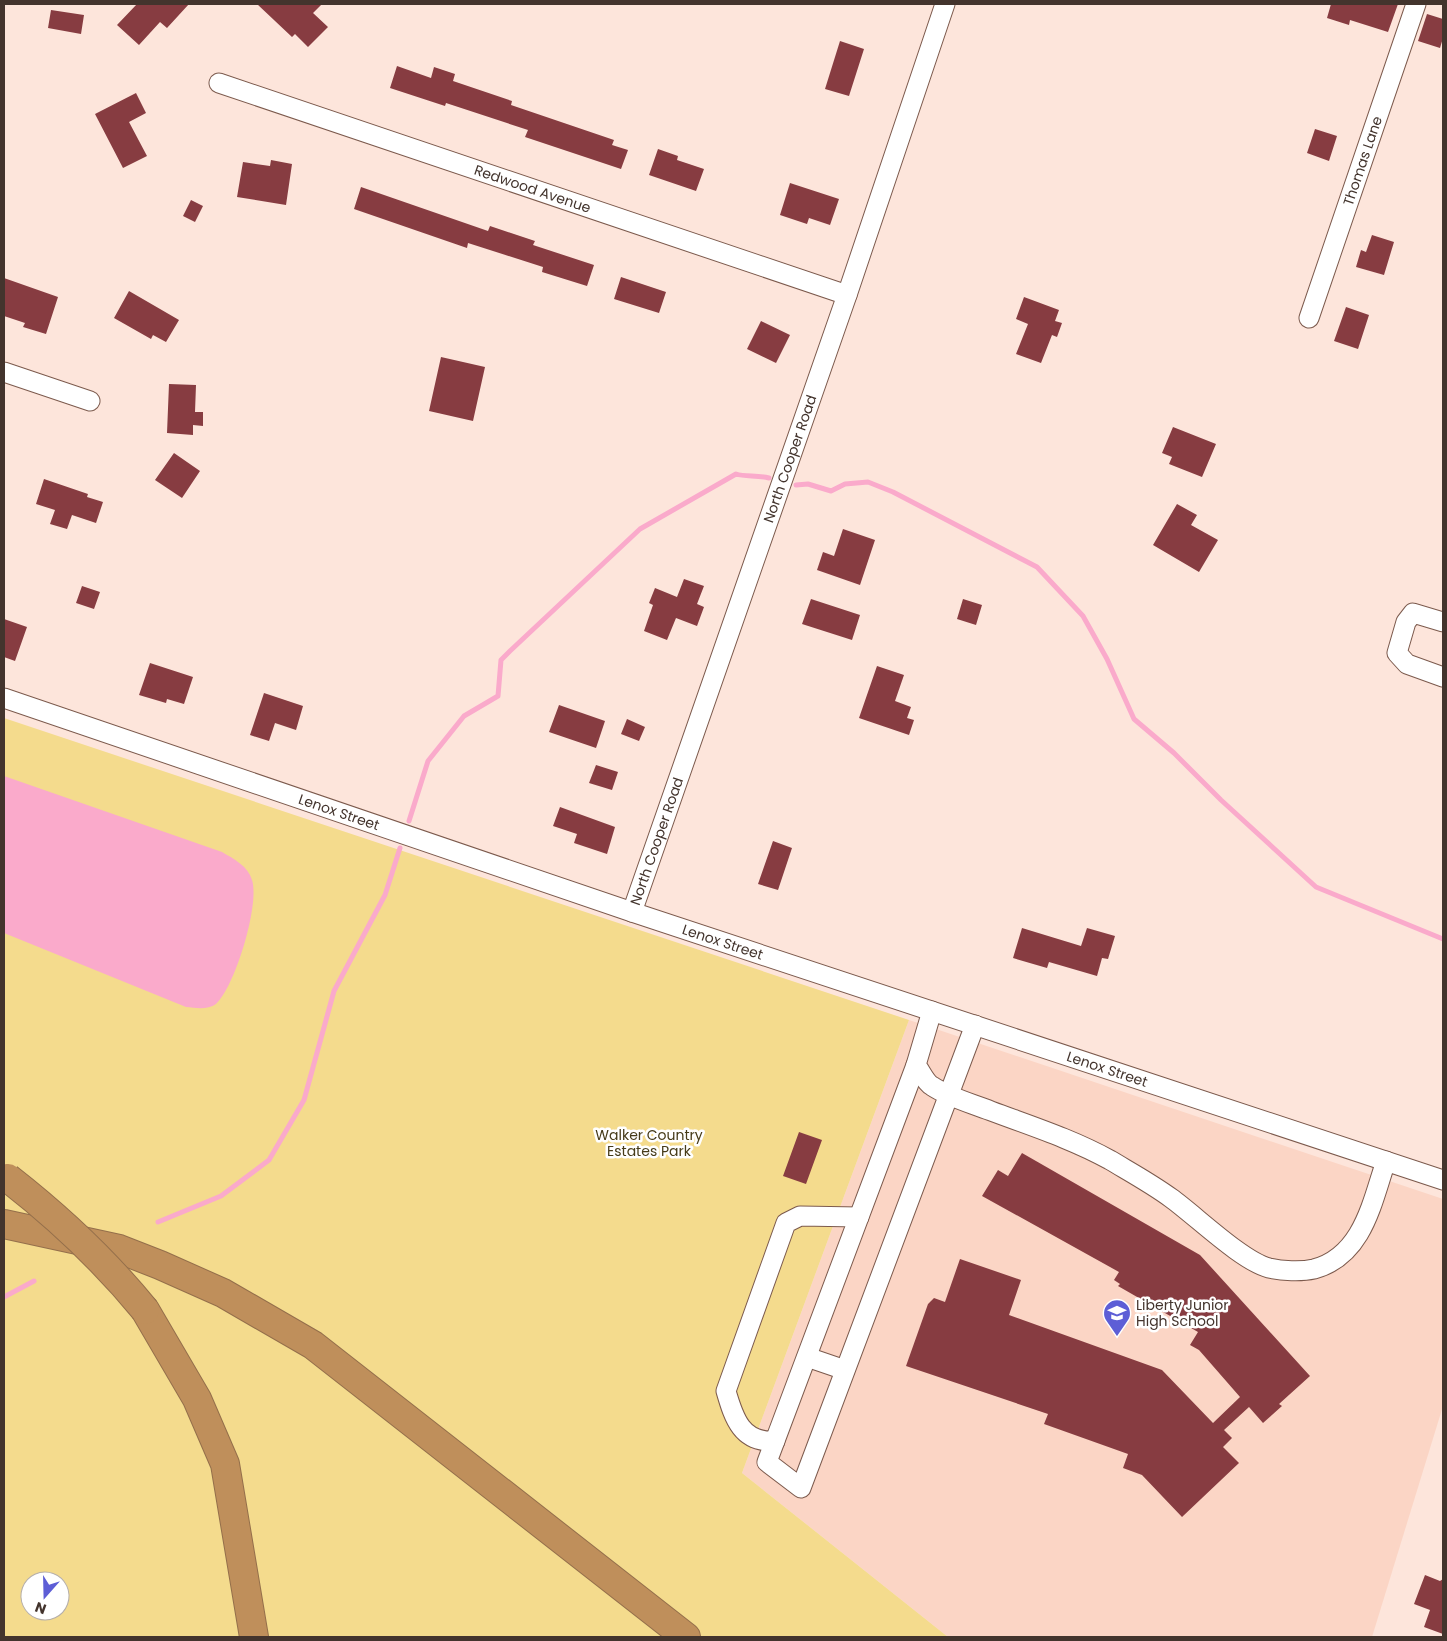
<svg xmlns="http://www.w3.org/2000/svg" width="1447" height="1641" font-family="Poppins,sans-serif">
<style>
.built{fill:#fbd5c5}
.green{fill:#f4db8d;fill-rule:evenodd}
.water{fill:#faaacb}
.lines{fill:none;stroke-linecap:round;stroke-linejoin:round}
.stream{stroke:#faaacb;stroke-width:5}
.building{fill:#873c41}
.minor-casing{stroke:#7c5a4d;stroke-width:21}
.highway-casing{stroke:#946f4b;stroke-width:30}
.minor{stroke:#fff;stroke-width:19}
.highway{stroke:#bf8f5b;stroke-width:28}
.highway-bridge-casing{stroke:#946f4b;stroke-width:30;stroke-linecap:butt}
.highway-bridge{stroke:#bf8f5b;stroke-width:28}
.labels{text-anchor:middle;stroke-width:5;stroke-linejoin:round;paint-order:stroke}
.street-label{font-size:14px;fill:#43342d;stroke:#fff}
.park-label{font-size:14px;fill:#463b19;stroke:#fff}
.poi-label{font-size:14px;fill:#43342d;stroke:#fff;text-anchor:start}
</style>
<rect width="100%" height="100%" fill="#fde5db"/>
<path class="built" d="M909 1020 1443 1199V1406L1372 1637H948L742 1473Z"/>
<path class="green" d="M4 718 909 1020 742 1473 948 1637H4ZM30 1581H60V1611H30Z"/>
<path class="water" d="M4 776 222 852C234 859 248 866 252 880 260 904 235 987 216 1004 208 1010 196 1008 186 1007L4 933Z"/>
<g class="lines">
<path class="stream" d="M796 485 808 484 831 491 845 484 868 482 893 492 1037 567 1083 616 1107 659 1134 719 1174 753 1221 800 1316 887 1443 939
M409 821 428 761 464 716 498 696 501 660 510 651 640 529 736 474C745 477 757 475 769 478
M158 1222 221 1196 269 1160 304 1100 334 991 385 895 400 848
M4 1297 34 1281"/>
</g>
<path class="building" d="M137 4H189L167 28 160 22 139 45 117 25Z
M257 4H322L313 13 328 27 308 47 295 34 292 37Z
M1331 4H1398L1388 32 1350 20 1349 25 1327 18Z
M51 10 84 15 81 34 48 28Z
M1427 14 1443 19V38L1440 48 1418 41Z
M840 41 864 49 849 96 825 89Z
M397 66 431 78 434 67 455 74 453 81 512 101 511 105 614 140 612 145 628 150 621 169 525 137 528 130 446 103 445 106 390 88Z
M136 93 146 113 129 122 147 156 123 168 95 114Z
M1315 129 1337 136 1329 161 1307 153Z
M658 149 678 156 677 160 704 169 696 191 649 175Z
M271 160 292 164 286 205 237 197 243 162 270 166Z
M790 183 839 199 830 225 809 218 807 224 780 215Z
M361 187 488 231 490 226 535 241 533 245 594 265 587 286 542 272 543 267 468 243 467 248 354 209Z
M191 200 203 206 195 222 183 216Z
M1372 235 1394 242 1384 275 1356 267 1361 250 1366 252Z
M621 277 666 292 659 313 614 299Z
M4 278 58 297 46 334 23 327 25 323 4 316Z
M129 291 179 320 166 342 153 335 151 339 114 318Z
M1024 297 1059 310 1055 321 1062 323 1057 337 1052 335 1041 363 1016 354 1028 324 1016 319Z
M1346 307 1369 315 1358 349 1334 341Z
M761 321 790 335 776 363 747 349Z
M441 357 485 367 473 421 429 411Z
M169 384 196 385 195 412H203V426L193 425V435L167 433Z
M1173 427 1216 444 1202 477 1169 464 1172 457 1162 453Z
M174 453 200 471 182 498 155 480Z
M44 479 88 494 87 497 103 502 96 523 72 515 67 529 50 524 55 510 36 504Z
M1177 504 1197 515 1191 525 1218 540 1199 572 1153 545Z
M843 529 875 540 860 585 817 570 823 552 834 556Z
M684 579 704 586 697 604 704 607 697 626 676 618 667 640 644 631 653 605 649 603 655 588 677 597Z
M82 586 100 592 94 609 76 603Z
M811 599 860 615 852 640 802 624Z
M963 599 982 605 976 625 957 619Z
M4 619 27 627 15 661 4 657Z
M150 663 193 677 184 704 167 699 166 703 139 695Z
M877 666 904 675 895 701 911 707 907 718 914 720 909 735 859 718Z
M264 693 303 706 296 730 275 723 269 741 250 735Z
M559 705 605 721 596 748 549 732Z
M627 719 645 727 639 741 621 734Z
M596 765 618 772 612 790 589 783Z
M560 807 615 827 607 854 574 843 577 834 553 826Z
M773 841 792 848 778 890 758 884Z
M1022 928 1081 946 1087 928 1115 936 1108 959 1102 958 1097 976 1049 962 1047 968 1013 958Z
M799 1132 822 1140 806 1184 783 1176Z
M1022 1153 1200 1255 1310 1376 1279 1404 1282 1406 1263 1423 1249 1407 1224 1430 1232 1438 1223 1447 1239 1463 1182 1517 1142 1475 1123 1468 1128 1454 1044 1424 1048 1414 906 1366 928 1304 934 1298 945 1302 960 1259 1021 1280 1009 1315 1162 1370 1213 1423 1240 1397 1199 1350 1190 1345 1198 1332 1118 1286 1120 1284 1114 1280 1119 1272 982 1196 998 1170 1008 1176Z
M1425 1575 1440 1581 1443 1579V1634L1424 1627 1430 1610 1414 1604Z"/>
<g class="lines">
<g class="minor-casing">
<g id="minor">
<path id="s1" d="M219 83 847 295"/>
<path id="s2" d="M1309 318 1416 4"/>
<path d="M4 372 90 401"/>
<path d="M1443 622 1413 613 1406 622 1397 653 1407 664 1443 677"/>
<path id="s3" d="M4 698 632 912 1443 1180"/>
<path id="s4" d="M632 912 847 295 945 4"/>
<path d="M932 1011 916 1065C921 1071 925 1082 932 1086 950 1098 971 1103 991 1111 1031 1126 1072 1139 1110 1160 1130 1172 1152 1184 1171 1198 1196 1216 1242 1261 1269 1268 1282 1271 1301 1272 1314 1269 1363 1256 1372 1202 1386 1161"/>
<path d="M916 1065 767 1462 801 1488 975 1025"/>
<path d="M807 1357 845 1370"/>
<path d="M775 1441C742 1443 734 1419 726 1391L786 1223 800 1216 859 1217"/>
</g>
</g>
<g class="highway-casing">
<path id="highway" d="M4 1224 119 1249 160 1265 223 1293 313 1345 686 1637
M145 1310 197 1399 225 1464 254 1637"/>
</g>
<use href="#minor" class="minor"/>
<use href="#highway" class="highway"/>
<g class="highway-bridge-casing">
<path id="highway-bridge" d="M8 1178C58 1217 105 1261 145 1310"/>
</g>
<use href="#highway-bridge" class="highway-bridge"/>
</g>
<defs>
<g id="school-pin" transform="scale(1.4375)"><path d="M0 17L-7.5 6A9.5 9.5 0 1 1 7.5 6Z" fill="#5d5ed6" stroke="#fff"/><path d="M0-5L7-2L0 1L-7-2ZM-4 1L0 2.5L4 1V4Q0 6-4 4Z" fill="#fff"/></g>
</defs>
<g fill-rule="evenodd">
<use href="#school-pin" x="1117" y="1313"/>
</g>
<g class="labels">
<g class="street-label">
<text dy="5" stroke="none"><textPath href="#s2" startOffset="166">Thomas Lane</textPath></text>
<text dy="5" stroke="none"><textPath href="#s1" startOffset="331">Redwood Avenue</textPath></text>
<text dy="5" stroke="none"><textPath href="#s4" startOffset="480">North Cooper Road</textPath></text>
<text dy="5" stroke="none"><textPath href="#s3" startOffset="354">Lenox Street</textPath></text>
<text dy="5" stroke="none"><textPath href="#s4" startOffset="75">North Cooper Road</textPath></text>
<text dy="5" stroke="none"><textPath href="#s3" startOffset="759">Lenox Street</textPath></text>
<text dy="5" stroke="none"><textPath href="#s3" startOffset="1164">Lenox Street</textPath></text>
</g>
<g class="park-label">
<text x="649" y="1140">Walker Country<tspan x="649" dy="16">Estates Park</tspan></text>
</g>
<g class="poi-label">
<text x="1136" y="1310">Liberty Junior<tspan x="1136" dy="16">High School</tspan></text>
</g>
</g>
<rect width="1447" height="1641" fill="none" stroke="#43342d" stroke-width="10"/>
<g transform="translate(45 1596) rotate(200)"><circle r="24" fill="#ffffff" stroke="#b4aeab"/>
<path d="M0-4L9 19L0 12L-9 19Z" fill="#5d5ed6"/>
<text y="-8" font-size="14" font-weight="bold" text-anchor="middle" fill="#43342d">N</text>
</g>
</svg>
